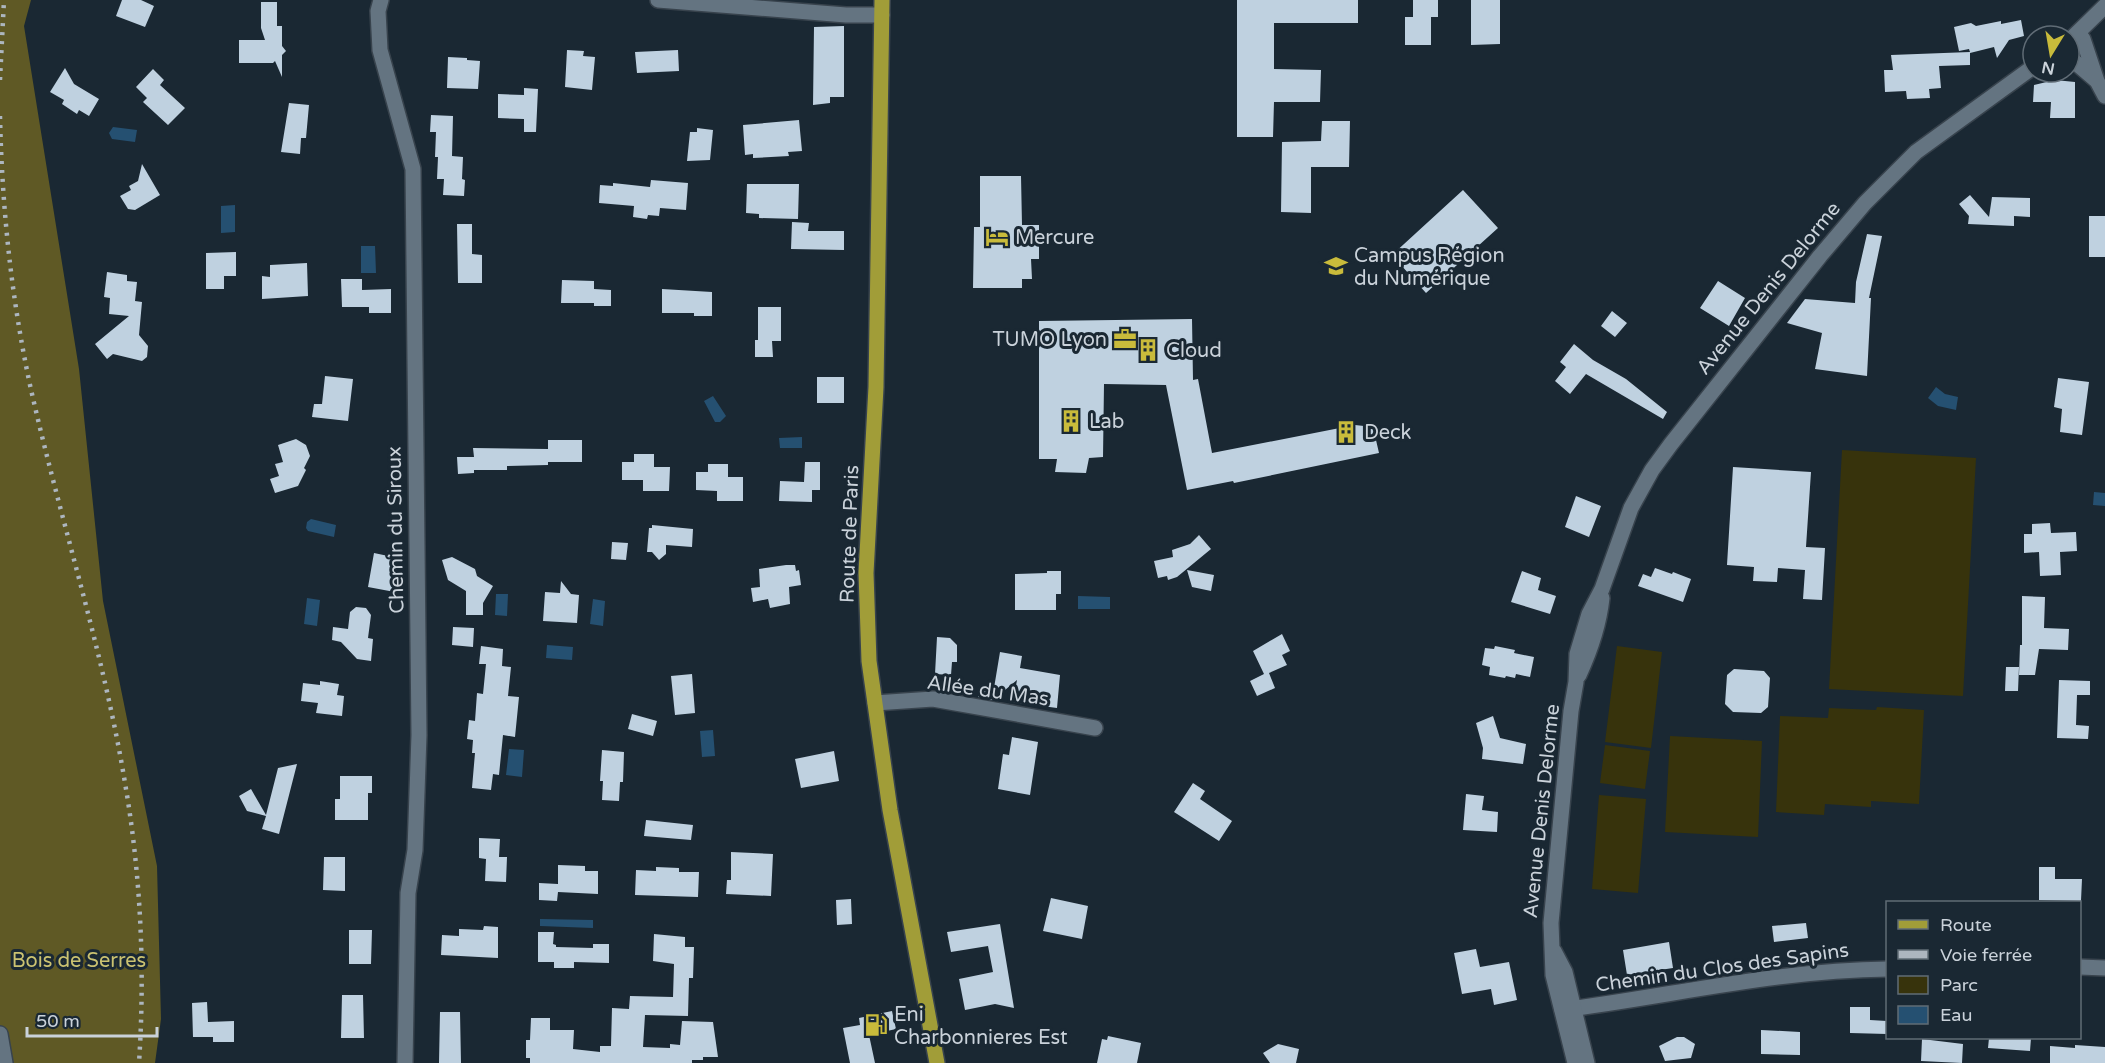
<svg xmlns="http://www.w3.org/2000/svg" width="2105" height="1063" font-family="'Varela Round',sans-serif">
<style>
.green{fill:#37330c}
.forest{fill:#5f5925}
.water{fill:#255071}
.building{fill:#bfd1e0}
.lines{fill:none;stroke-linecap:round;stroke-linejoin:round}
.street-casing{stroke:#38434d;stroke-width:18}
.secondary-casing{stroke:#38434d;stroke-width:18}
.primary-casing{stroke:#38434d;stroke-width:18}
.street{stroke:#647481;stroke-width:15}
.secondary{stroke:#647481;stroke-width:15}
.primary{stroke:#a19d38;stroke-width:15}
.rail{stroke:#adb6bf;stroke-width:4.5;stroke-dasharray:3 6;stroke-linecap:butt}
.labels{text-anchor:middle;stroke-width:6;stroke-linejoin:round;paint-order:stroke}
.poi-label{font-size:20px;fill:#cad2da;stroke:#1a2833;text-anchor:start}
.street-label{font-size:20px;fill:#cad2da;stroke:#1a2833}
.park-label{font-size:20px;fill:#cbc271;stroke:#1a2833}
</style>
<rect width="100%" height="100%" fill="#1a2833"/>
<path class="green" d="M1842 450 1976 458 1963 696 1829 689Z
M1617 646 1662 652 1651 748 1605 742Z
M1877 707 1924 710 1919 804 1871 801V807L1825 804 1824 815 1776 812 1780 716 1828 718 1829 708 1876 710Z
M1670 736 1762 741 1758 837 1665 832Z
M1605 745 1650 751 1645 789 1600 783Z
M1599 795 1646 799 1638 893 1592 889Z"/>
<path class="forest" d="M0 0H31L24 26 79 369 103 601 157 866 161 1019 155 1063H0Z"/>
<path class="water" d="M113 127 137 130 135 142 112 139 109 133Z
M235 205V232L221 233V206Z
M361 246H375L376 273H361Z
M1936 387 1945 394 1958 397 1956 410 1938 406 1928 398Z
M713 396 726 416 720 422H715L704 401Z
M802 437V448H780L779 438Z
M2094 492 2105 493V506L2093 505Z
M311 519 336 525 334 537 308 531 306 528 307 522Z
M496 594H508L507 616 495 615Z
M1078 596 1110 597V609H1078Z
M307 598 320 600 317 626 304 624Z
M593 599 605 601 603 626 590 624Z
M547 645 573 647 572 660 546 658Z
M713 730 715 756 702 757 700 731Z
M509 749 524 750 522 777 506 775Z
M540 919 593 920V928L540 926Z"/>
<path class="building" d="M122 0H141L154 6 145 27 116 16Z
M1237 0H1358V23H1274V69L1321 70 1320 102H1274L1273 137H1237Z
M1413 0H1438V17H1431V45H1405V17H1413Z
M1471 0H1500V44L1471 45Z
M261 2H277V26H282V46L286 51 282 55V77L275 61 273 63H239V40H265L261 28Z
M2021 20 2024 36 2009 40 1997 58 1994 47 1970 53V65L1939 66 1941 88 1929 89 1930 98 1907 99 1906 91 1885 92 1884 70H1893L1891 55 1970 52 1969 49 1959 51 1954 27 1971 23 1976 26 2001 21V24Z
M844 26V97H830V103L813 105 814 27Z
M567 50 584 51 583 56 595 57 592 90 565 87Z
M678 50 679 71 637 73 635 52Z
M448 57 467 58V60L480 61 478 89 447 88Z
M65 68 74 84 99 99 89 116 79 110 77 114 62 104 64 100 50 92Z
M153 69 164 80 160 85 185 108 168 125 143 102 147 98 136 87Z
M2055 80 2075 82V118H2050L2051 102H2033L2034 85Z
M524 88 538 89 536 132H524V119L498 118V94L524 95Z
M289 103 309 105 306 138H301L300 154 281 152Z
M431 115 453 116 452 156 463 157 462 179 465 180 464 196 443 195 444 179H437L438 157H435L436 132H430Z
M799 120 802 151 788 152 789 156 753 158V154L745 155 743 125Z
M1322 121H1350L1349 167H1311V213L1281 212 1282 142 1321 141Z
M697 128 713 130 710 160 687 161 690 132H697Z
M142 164 160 195 135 210 128 209 120 196 131 190 129 186 138 181Z
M980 176H1021L1022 225H1039V259H1031L1032 279H1022V288H973L974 227H980Z
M651 180 688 183 686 210 660 208 659 216 648 215 647 219 633 217 634 206 599 203 600 185 613 186V183L650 187Z
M747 184H799L798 219 759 218V214L746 213Z
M1463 190 1498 228 1426 293 1392 255Z
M1970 195 1989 217 1992 197 2030 198V217L2014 216V226L1968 224 1969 216 1959 204Z
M2089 216H2105V257H2089Z
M792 222 809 223 808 231H844V250L791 249Z
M457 224H472V254L482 255V283H458Z
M1867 234 1882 236 1869 298H1871L1867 376 1815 369 1822 333 1787 323 1805 299 1855 303 1856 282Z
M236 252V276H224V289H206V253Z
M307 263 308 296 262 299V276L270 277V265Z
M107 272 127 275V281L137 282 135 301 142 302 139 335 148 346 147 357 142 361 113 354 107 359 95 344 129 316 109 314 110 298 104 297Z
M341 279H362V290L391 289V313H369V307H342Z
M562 280 594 281V289L611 290V306H594V303H561Z
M1718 281 1745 298 1729 326 1700 308Z
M662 289 712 292V316H694V313H662Z
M758 307H781V341H772L773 357H755V340H758Z
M1612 311 1627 323 1615 337 1601 326Z
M1192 319 1193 380 1198 379 1212 453 1355 425 1373 427 1379 453 1234 483 1233 481 1187 490 1166 385 1104 384 1103 457 1089 458 1086 473 1055 472 1057 459H1039V321Z
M1574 344 1593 360 1626 379 1667 412 1663 419 1586 374 1570 394 1555 381 1566 367 1560 362Z
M325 376 353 379 348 421 312 417 314 404H322Z
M817 377H844V403H817Z
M2058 378 2089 382 2082 435 2060 432 2062 409 2054 407Z
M296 439 306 445 310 456 304 468 306 470 298 486 275 493 270 479 279 476 275 464 283 462 278 445Z
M548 440H582V462H548V465L507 466V470H474V473L458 474 457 457H474L473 448 548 449Z
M634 454H654V467H670L669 491H643V480H622V462H634Z
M805 462H820V490H812V502L779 501 780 481 804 482Z
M708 464H728V477H743V501H717V491L696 490V472H708Z
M1733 467 1811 472 1806 547 1825 548 1822 600 1803 599 1805 570 1778 568 1777 582 1753 581 1754 567 1727 565Z
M1576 496 1601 506 1589 537 1565 527Z
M2050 523 2051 533 2076 532 2077 551 2060 552 2061 575 2040 576 2039 552 2024 553V534H2032V524Z
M652 525 693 529 692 547 666 545V554L659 560 652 552H647L649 528H652Z
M1199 535 1211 549 1177 577 1168 580 1167 576 1158 578 1154 561 1173 557 1172 550 1190 544Z
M612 542 628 543 626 560 611 559Z
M374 553 393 557 392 565 397 566V571L402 572 400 593 368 587Z
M452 557 475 569 477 576 493 586 483 603V615H466V591L448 580 442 560Z
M786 565H795L796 571 799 570 801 585 789 587 790 604 770 608 768 599 753 602 751 588 760 587 759 569Z
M1655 568 1672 574 1673 572 1691 579 1683 602 1638 586 1643 574 1651 577Z
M1187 570 1214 575 1211 591 1192 587Z
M1047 571H1061V594H1056V610H1015V574L1047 573Z
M1522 571 1541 578 1538 590 1556 596 1550 614 1511 602Z
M561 581 571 594 579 595 577 623 543 621 545 592 560 593Z
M2022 596 2045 597 2044 628 2069 629 2068 650 2039 649 2035 675H2019L2020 645H2022Z
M356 607 366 608 371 615 368 638 373 639 371 661 357 659 341 642 332 640 333 627 348 629 350 612Z
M453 627 474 628 473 647 452 645Z
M1282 634 1290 651 1282 655 1287 665 1269 673 1275 688 1257 696 1250 681 1264 674 1253 651Z
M937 637 950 638 957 645V662H952L951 675 935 674Z
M481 646 503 649 502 666 511 667 508 696 519 697 515 737 503 735 499 775 493 774 491 790 472 788 475 753H472L473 740 467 739 469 720 475 721 477 693 483 694 486 664H479Z
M1495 646 1515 650 1514 653 1534 657 1530 677 1516 674 1515 678 1506 676 1505 678 1489 675 1490 667 1482 665 1485 648 1494 649Z
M1000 652 1022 656 1020 668 1060 675 1057 708 1013 702 1017 680 993 700 978 697 980 686 994 688Z
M2006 667H2019L2018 691H2005Z
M1734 669 1764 671 1770 678 1768 707 1761 713 1733 712 1725 704 1727 675Z
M692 674 695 713 675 715 671 676Z
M2059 680 2090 681V695H2077L2076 725 2089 726 2088 739 2057 738Z
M320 681 339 684 337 695 344 696 342 716 316 713 318 703 301 701 303 683 320 685Z
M632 714 657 721 653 736 628 729Z
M1493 716 1500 738 1526 744 1523 764 1482 759 1483 748 1476 723Z
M1012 737 1038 742 1030 795 998 789 1003 754 1009 755Z
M602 750 624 752 623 782H620L619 801 602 800 603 781H600Z
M834 751 839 781 801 788 795 759Z
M297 764 279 834 262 829 266 816 247 811 239 796 251 789 266 815 278 768Z
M340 776H372V793H368V820H335V799H340Z
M1193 783 1205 791 1200 799 1232 821 1219 841 1174 812Z
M1466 794 1484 796 1482 810 1498 812 1497 832 1463 830Z
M646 820 693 825 691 840 644 836Z
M479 838 500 839 499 857H507L506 882 485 881 486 859 479 858Z
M731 852 773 854 771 896 726 894 727 880H731Z
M324 857H345V891L323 890Z
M558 865 585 866V871H598V894L558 892 557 901 539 900V883L558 884Z
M656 867 679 868V872H699L698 897 635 895 636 870 656 871Z
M2039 867H2055V879H2082L2081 901 2039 900Z
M1051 898 1088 906 1082 939 1043 931Z
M851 899 852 924 837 925 836 900Z
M1806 923 1808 938 1774 942 1772 926Z
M1000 924 1014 1008 995 1004 965 1010 959 979 993 972 988 946 951 952 947 932Z
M484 926 498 927V958L441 955 442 935 459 936V929L483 930Z
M349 930H372L371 964H349Z
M538 932H554L553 944 556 945V947L593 948V944H609V963L574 962V968H554V962H538Z
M654 934 685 937V947H694L693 978H689L688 1016 645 1015 643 1047 670 1048V1044L680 1045 682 1021 713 1022 718 1057H703V1060H692V1063H530V1058H526V1040H530L531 1018H550V1030H574L573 1049 600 1052V1046H611L612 1008 629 1009 630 996 673 997 674 964 653 961Z
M1669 942 1673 968 1627 975 1623 950Z
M1476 949 1480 967 1509 962 1517 1000 1494 1005 1491 989 1462 994 1454 953Z
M342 995H363L364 1038H341Z
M207 1002 208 1022 234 1021V1042H213V1037H193L192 1003Z
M1850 1007H1870V1020L1887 1021V1034L1850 1033Z
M892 1011 896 1029 869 1035 875 1063H850L843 1028 860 1025 859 1018Z
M440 1012H460L461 1063H439Z
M1761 1030 1800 1032V1055L1761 1054Z
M1108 1036 1141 1043 1137 1063H1097L1102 1039 1107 1040Z
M1677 1037H1684L1695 1044 1691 1058 1665 1061 1659 1046Z
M1989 1038H2031L2030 1051 1988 1048Z
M1922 1039 1963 1044 1962 1063 1921 1061Z
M1278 1044 1299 1049 1296 1063H1270L1263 1053Z
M2075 1045 2105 1047V1063H2050V1046L2075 1048Z"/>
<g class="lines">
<g class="street-casing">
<path id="street" d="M381 0 378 11 380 50 413 169 419 735 415 850 408 893 405 1063
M658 0 846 15H882
M2078 33 2083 39 2097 81 2105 96
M2069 57 2097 81
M875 703 933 699 1095 728
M2080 967 2105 968
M1562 1010C1671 996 1778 970 1888 969
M0 1034 5 1063"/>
</g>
<g class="secondary-casing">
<path id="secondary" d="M2069 41 2105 6
M1579 675C1591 649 1599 626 1602 598
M1554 951 1565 972 1587 1063
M1575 1063 1553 975 1551 923 1571 711 1576 682 1577 654 1589 614 1602 589 1631 508 1652 470 1671 444 1820 256 1865 203 1916 152 2033 67"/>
</g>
<g class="primary-casing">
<path id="primary" d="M882 0 876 387 866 573 869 661 890 810 937 1063"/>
</g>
<use href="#street" class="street"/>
<use href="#secondary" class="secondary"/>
<use href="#primary" class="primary"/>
<path class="rail" d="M0 80 4 0
M0 116C2 207 11 296 30 385 60 520 104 652 126 789 141 879 145 971 139 1063"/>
</g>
<defs>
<g id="hotel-bare" transform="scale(1.8)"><path d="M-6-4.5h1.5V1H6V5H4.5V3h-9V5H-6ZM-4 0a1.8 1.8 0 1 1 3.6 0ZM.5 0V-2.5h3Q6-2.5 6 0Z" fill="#c9bb3b" stroke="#1a2833" stroke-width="2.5" paint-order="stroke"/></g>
<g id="university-bare" transform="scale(1.8)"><path d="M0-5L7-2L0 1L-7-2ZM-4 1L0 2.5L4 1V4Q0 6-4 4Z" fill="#c9bb3b" stroke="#1a2833" stroke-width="2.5" paint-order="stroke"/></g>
<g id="office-bare" transform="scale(1.8)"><path d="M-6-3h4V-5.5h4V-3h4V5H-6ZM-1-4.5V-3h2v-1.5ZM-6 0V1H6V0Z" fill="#c9bb3b" stroke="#1a2833" stroke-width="2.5" paint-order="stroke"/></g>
<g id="building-bare" transform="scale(1.8)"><path d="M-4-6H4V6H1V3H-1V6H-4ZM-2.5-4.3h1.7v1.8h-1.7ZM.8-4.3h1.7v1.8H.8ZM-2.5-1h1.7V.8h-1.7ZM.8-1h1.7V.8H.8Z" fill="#c9bb3b" stroke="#1a2833" stroke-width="2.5" paint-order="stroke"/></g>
<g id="fuel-bare" transform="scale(1.8)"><path d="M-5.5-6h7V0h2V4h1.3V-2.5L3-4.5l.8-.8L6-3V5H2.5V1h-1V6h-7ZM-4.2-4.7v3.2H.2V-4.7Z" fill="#c9bb3b" stroke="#1a2833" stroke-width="2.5" paint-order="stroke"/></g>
</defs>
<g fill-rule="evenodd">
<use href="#hotel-bare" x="997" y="237"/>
<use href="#university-bare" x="1336" y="266"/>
<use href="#office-bare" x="1125" y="339"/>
<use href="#building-bare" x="1148" y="350"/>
<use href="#building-bare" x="1071" y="421"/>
<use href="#building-bare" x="1346" y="432"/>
<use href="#fuel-bare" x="876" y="1025"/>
</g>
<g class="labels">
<g class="poi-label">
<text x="1015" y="244">Mercure</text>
<text x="1354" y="262">Campus Région<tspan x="1354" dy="23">du Numérique</tspan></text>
<text x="1107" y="346" text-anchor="end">TUMO Lyon</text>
<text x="1166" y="357">Cloud</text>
<text x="1089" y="428">Lab</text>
<text x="1364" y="439">Deck</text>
<text x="894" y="1021">Eni<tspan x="894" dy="23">Charbonnieres Est</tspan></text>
</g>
<g class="street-label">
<text transform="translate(1768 288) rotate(-51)" y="7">Avenue Denis Delorme</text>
<text transform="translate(395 530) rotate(-91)" y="7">Chemin du Siroux</text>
<text transform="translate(849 534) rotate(-88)" y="7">Route de Paris</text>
<text transform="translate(988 690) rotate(8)" y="7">Allée du Mas</text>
<text transform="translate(1541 811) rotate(-84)" y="7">Avenue Denis Delorme</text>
<text transform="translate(1722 967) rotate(-8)" y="7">Chemin du Clos des Sapins</text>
</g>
<g class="park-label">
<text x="79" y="967">Bois de Serres</text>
</g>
</g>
<rect x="1886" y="901" width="195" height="138" fill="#1a2833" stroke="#606c76" stroke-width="1.5"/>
<rect x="1898" y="920" width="30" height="9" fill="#a19d38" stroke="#606c76" stroke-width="1.5"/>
<text x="1940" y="931" font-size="18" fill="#cad2da">Route</text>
<rect x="1898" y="950" width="30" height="9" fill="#adb6bf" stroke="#606c76" stroke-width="1.5"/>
<text x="1940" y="961" font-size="18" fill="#cad2da">Voie ferrée</text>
<rect x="1898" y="976" width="30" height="18" fill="#37330c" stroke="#606c76" stroke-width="1.5"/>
<text x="1940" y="991" font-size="18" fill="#cad2da">Parc</text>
<rect x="1898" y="1006" width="30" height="18" fill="#255071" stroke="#606c76" stroke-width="1.5"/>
<text x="1940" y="1021" font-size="18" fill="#cad2da">Eau</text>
<g transform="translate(2051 54) rotate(191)"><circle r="28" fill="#1a2833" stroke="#606c76" stroke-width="1.5"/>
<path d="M0-4.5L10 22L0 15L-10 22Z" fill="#c9bb3b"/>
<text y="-9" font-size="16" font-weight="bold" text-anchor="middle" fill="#cad2da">N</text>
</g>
<path d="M27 1027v9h130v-9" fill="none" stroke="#cad2da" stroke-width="3"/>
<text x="36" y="1027" font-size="18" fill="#cad2da" stroke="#1a2833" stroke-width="4.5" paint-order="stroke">50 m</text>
</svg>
